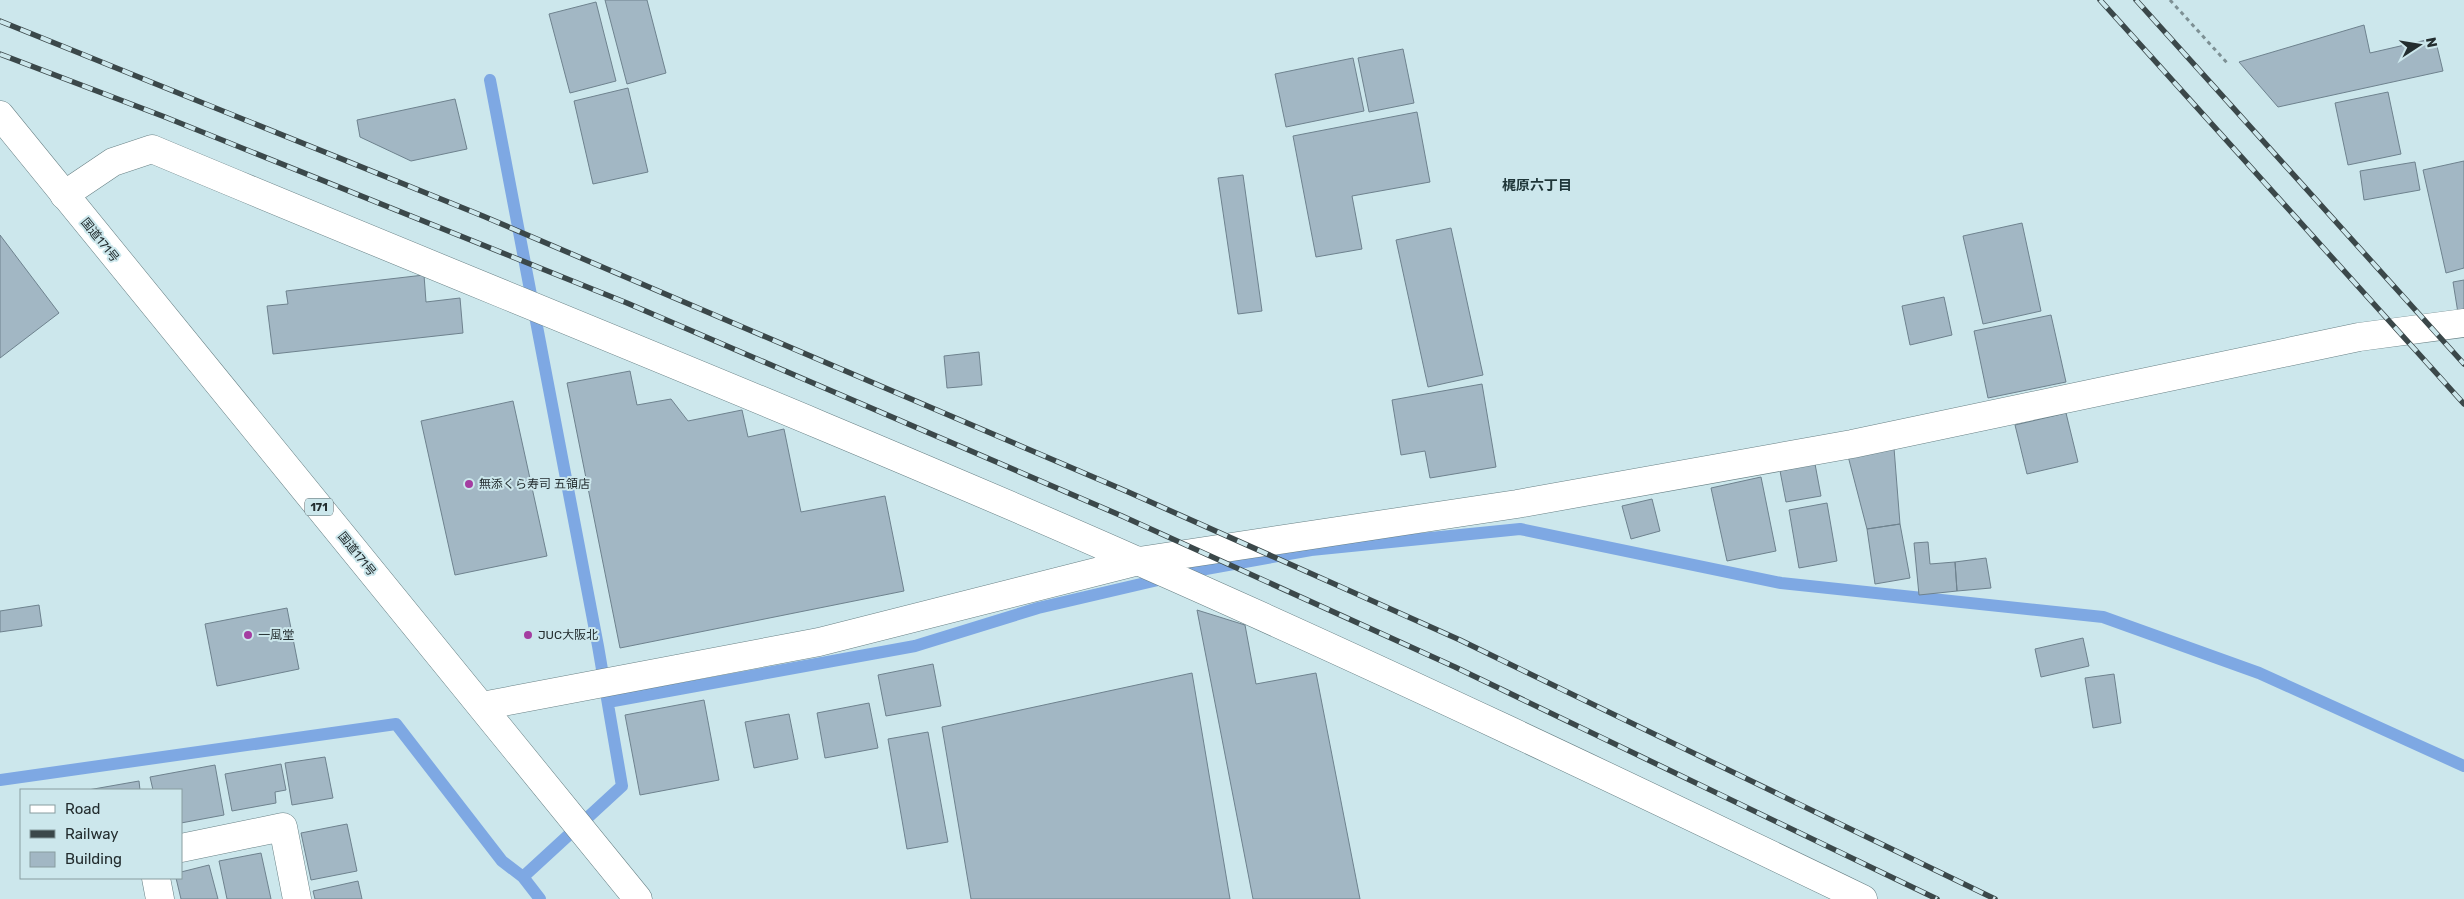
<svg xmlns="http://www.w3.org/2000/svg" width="2464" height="899" font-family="Rubik,'Noto Sans JP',sans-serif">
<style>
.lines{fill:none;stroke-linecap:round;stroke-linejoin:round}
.stream{stroke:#7ea8e3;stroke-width:12}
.building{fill:#a2b7c4;stroke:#6e828e}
.minor-casing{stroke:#688085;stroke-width:29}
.highway-casing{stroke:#688085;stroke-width:29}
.path{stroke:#7d9094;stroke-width:3;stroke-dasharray:4 4;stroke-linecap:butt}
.minor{stroke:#fff;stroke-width:28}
.highway{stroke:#fff;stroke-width:28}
.rail-casing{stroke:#3b484a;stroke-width:5.5}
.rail{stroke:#cce7ec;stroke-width:4;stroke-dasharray:11;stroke-linecap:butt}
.poi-dot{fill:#a43da1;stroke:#cce7ec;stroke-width:2}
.labels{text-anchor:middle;stroke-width:4;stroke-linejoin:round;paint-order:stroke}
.shield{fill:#cce7ec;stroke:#566568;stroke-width:1}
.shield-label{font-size:11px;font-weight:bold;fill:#232d2f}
.street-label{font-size:12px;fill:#232d2f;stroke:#cce7ec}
.poi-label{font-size:12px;fill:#232d2f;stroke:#cce7ec;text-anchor:start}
.neighbourhood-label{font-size:14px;font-weight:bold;fill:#1f3639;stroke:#cce7ec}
</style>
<rect width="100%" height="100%" fill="#cce7ec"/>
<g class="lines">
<path class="stream" d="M490 80 598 646 622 786 523 877
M1189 572 1311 550 1520 529 1781 583 2103 617 2259 673 2464 766
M608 702 915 646 1038 608 1158 580
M0 780 396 724 502 861 523 877 540 899"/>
</g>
<path class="building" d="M605 0H647L666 73 627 84Z
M596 2 616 81 570 93 549 14Z
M2364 25 2370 53 2435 38 2443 71 2278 107 2239 62Z
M1403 49 1414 103 1369 112 1358 58Z
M1353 58 1364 111 1286 127 1275 74Z
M628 88 648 172 593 184 574 101Z
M2388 92 2401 154 2348 165 2335 103Z
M455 99 467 149 411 161 360 137 357 120Z
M1417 112 1430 182 1352 196 1362 249 1316 257 1293 136Z
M2464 161V268L2446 273 2423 170Z
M2415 162 2420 190 2364 200 2360 171Z
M1243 175 1262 311 1238 314 1218 178Z
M2022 223 2041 311 1983 324 1963 236Z
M1451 228 1483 375 1428 387 1396 240Z
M0 235 59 313 0 358Z
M424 275 426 302 460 298 463 333 273 354 267 306 288 304 286 291Z
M2464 280V312L2458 313 2453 282Z
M1944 297 1952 335 1910 345 1902 306Z
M2051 315 2066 382 1988 398 1974 331Z
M979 352 982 385 947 388 944 356Z
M630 371 637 405 671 399 688 421 742 410 748 437 784 429 801 512 885 496 904 591 620 648 567 383Z
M1482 384 1496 467 1430 478 1425 451 1401 455 1392 400Z
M513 401 547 556 455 575 421 421Z
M2066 413 2078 462 2027 474 2015 425Z
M1894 448 1900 524 1867 529 1848 456Z
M1815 464 1821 496 1786 502 1780 471Z
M1761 477 1776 551 1727 561 1711 488Z
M1652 499 1660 531 1631 539 1622 506Z
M1827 503 1837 561 1799 568 1789 510Z
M1900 524 1910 578 1875 584 1867 529Z
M1928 542 1930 564 1955 562 1957 591 1919 595 1914 543Z
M1986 558 1991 588 1957 591 1955 562Z
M39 605 42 626 0 632V611Z
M287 608 299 669 217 686 205 624Z
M1197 610 1245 625 1256 684 1316 673 1360 899H1253Z
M2083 638 2089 666 2041 677 2035 649Z
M933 664 941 706 886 716 878 675Z
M1192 673 1230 899H971L942 727Z
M2114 674 2121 723 2093 728 2085 678Z
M704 700 719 780 640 795 625 715Z
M869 703 878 748 825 758 817 713Z
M789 714 798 759 754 768 745 722Z
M928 732 948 842 907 849 888 739Z
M325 757 333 798 292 805 285 763Z
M281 764 286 790 275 792 276 803 232 811 225 774Z
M215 765 224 815 181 823V790H153L150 777Z
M139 781 140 790H88Z
M347 824 357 871 311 880 301 833Z
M261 853 271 899H227L219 861Z
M209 865 218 899H181L176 878H181V872Z
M358 881 362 899H315L313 891Z"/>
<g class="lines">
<g class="minor-casing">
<path id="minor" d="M64 195 113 162 152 149C481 287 814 418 1140 562 1383 669 1624 784 1863 899
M482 706 819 642 1139 561 1517 504 1852 444 2359 337 2464 323
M181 848 283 827 297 899
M156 878 160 899"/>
</g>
<g class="highway-casing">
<path id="highway" d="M0 115 638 899"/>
</g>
<path class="path" d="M2170 0 2229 65"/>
<use href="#minor" class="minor"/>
<use href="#highway" class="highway"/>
<g class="rail-casing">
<path id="rail" d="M2100 0 2464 404
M2136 0 2464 364
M0 21 483 216 1126 491 1460 640 1995 899
M0 54 165 117 627 303 1122 516 1455 667 1937 899"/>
</g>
<use href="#rail" class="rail"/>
</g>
<g class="poi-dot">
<circle cx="469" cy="484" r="5"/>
<circle cx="248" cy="635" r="5"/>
<circle cx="528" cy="635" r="5"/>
</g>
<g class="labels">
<rect class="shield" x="305" y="498.5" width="28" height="17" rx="4"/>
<g class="shield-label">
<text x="319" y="511">171</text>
</g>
<g class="street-label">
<text transform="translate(100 240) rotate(51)" y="4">国道171号</text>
<text transform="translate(357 554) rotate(51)" y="4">国道171号</text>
</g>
<g class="poi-label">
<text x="479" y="488">無添くら寿司 五領店</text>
<text x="258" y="639">一風堂</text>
<text x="538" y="639">JUC大阪北</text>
</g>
<g class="neighbourhood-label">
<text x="1537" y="190">梶原六丁目</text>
</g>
</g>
<rect x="20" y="789" width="162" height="90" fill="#cce7ec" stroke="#889da0"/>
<rect x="30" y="805" width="25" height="8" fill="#ffffff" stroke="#889da0"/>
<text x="65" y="814" font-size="15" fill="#232d2f">Road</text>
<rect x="30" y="830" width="25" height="8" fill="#3b484a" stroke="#889da0"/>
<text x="65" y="839" font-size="15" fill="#232d2f">Railway</text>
<rect x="30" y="852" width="25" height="15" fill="#a2b7c4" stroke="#889da0"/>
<text x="65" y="864" font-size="15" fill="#232d2f">Building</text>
<g transform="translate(2419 45) rotate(78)" stroke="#cce7ec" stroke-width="4" paint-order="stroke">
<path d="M0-4L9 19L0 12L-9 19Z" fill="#232d2f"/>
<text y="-8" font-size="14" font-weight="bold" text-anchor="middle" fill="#232d2f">N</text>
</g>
</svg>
